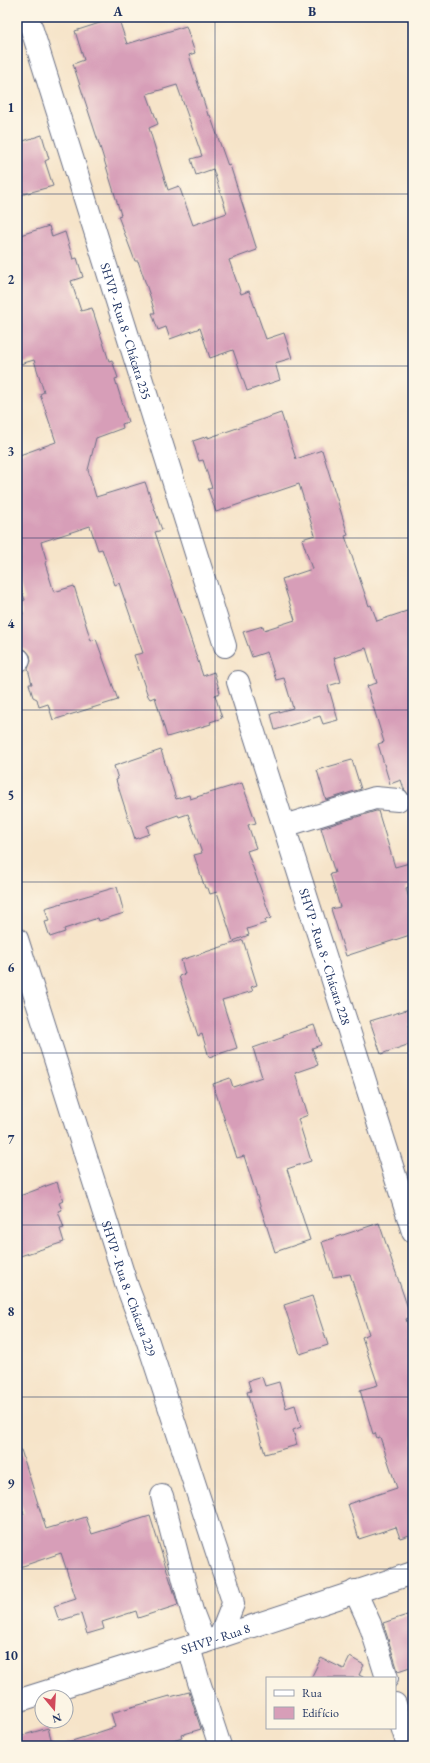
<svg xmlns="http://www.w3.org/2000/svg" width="430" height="1763" font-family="'EB Garamond',serif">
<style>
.building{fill:#d79eb8;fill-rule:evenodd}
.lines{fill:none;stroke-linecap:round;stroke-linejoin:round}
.minor-casing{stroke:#686e83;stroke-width:24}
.minor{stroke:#fff;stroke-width:22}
.grid{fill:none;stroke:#1b2f5e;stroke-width:1;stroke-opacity:0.55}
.labels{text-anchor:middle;stroke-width:3;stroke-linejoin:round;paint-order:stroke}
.street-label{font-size:13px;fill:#1b2f5e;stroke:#fcf5e5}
.neatline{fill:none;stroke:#1b2f5e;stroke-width:1.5}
.grid-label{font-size:13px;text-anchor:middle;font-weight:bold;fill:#1b2f5e}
</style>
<rect width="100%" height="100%" fill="#fcf5e5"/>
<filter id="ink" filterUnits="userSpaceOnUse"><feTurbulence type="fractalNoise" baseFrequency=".025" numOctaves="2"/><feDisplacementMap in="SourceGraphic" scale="8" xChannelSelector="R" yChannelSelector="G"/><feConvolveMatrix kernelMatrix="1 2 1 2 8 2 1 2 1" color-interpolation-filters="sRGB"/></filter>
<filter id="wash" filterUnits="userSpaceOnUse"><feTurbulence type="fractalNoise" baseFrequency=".012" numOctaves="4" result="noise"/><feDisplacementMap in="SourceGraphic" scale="16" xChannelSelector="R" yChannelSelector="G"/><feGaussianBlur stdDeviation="0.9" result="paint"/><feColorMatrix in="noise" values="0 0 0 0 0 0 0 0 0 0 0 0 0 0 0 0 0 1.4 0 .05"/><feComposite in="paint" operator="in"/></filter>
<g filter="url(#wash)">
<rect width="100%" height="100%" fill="#f6e4c9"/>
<g id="blocks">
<path class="building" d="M118 17 127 44 186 26 195 53 189 55 208 115H210L228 166 230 165 257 250 229 260 241 294 249 291 266 339 284 333 292 358 275 363 280 380 247 391 233 350 210 358 200 328 170 339 166 327 158 330 152 313H155L150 296 138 261H135L118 216 121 215 102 153 73 64 84 60 75 31ZM177 85 202 156 191 159 196 175 213 169 227 213 193 225 179 186 168 190 149 128 158 124 147 94Z
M42 135 49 159 45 161 53 186 17 196V143Z
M49 226 52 237 65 232 73 259 77 258 83 277 71 281 81 311 92 308 109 361 112 360 118 378 115 379 128 422 122 424 123 428 96 438 88 470 96 497 145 482 162 530 155 532 203 676 214 672 220 693 215 695 222 718 210 722 211 724 167 737 155 697 150 699 148 696 134 655 143 653 119 583 115 585 102 549 98 550 90 526 41 542 47 562 45 563 54 592 74 586 91 641 96 639 118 700 53 720 48 704 39 707 37 699 33 697 29 684H32L28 669 31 661 30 655 26 650 21 648 17 635V616L23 614 19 602 25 600 17 576V456L56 442 40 394 44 392 34 360 17 365V236Z
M281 413 296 459 322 450 348 535 345 536 369 606 371 605 377 621 413 609V652L409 653 413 667V808H410L409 795 404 789 401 780 390 784 378 744 384 742 367 686 377 683 366 648 334 658 341 682 328 686 338 720 323 724 320 716 275 730 271 714 293 708 284 678 276 680 267 652 252 657 243 632 263 626 264 630 295 620 282 579 312 569 302 539 315 535 299 484 216 512 208 489 212 488 203 460 199 461 193 441 208 436V438Z
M161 750 176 799 189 795 190 799 242 783 256 823 248 825 256 848 247 851 271 918 265 920 266 923 247 929 249 935 233 941 217 892 210 894 208 888H205L194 855 202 853 188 814 179 817 178 815 147 826 149 834 135 839 116 780 118 779 114 766Z
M352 760 361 789 326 800 317 770Z
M376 811H378L395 867 413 862V885L406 888 413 912V934L346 956 331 909 340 907 330 874 335 873 321 828Z
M117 887 124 913 99 921 98 918 64 929 65 932 50 937 45 922 49 921 45 908Z
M243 940 257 985 251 987 253 991 222 1000 237 1048 209 1057 202 1034 198 1036 179 976 185 974 181 960Z
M413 1008V1024L409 1025 413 1043 381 1054 370 1021Z
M314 1025 321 1045 312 1048 318 1065 295 1073 308 1115 298 1119 311 1161 287 1169 310 1240 275 1252 244 1156 237 1158 213 1084 230 1078 233 1087 262 1077 253 1048 284 1037 283 1035Z
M57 1182 63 1201 59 1203 62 1210 58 1211 64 1228 60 1229 64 1242 17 1257V1197Z
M379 1223 411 1317 406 1319 413 1340V1534L400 1538 396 1527 359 1539 348 1504 397 1488 380 1437 377 1438 375 1433 373 1434 360 1390 378 1385 362 1337 369 1334 350 1274 333 1277 322 1242Z
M312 1296 328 1345 300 1354 284 1305Z
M262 1377 265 1386 279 1382 286 1408 295 1405 301 1427 293 1430 297 1445 265 1454 247 1392 251 1391 248 1381Z
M17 1450H21L46 1529 86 1517 92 1534 150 1516 178 1605 138 1618 136 1611 102 1622 104 1629 87 1634 81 1614 59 1621 54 1606 76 1599 61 1553 17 1568V1516L24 1514 17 1493Z
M413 1613V1666L398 1671 383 1623Z
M350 1657 364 1665 359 1675 365 1678H311L321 1658 344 1669Z
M189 1692 201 1729 181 1735 182 1737 154 1746H67L66 1743 115 1727 111 1713 170 1696V1697Z
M48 1728 53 1746H17V1737Z"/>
</g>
</g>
<g filter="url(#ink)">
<use href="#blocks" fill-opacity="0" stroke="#686e83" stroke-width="1"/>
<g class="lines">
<g class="minor-casing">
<g id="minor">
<path id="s1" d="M28 17 225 646"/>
<path d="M17 661 19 660"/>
<path id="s2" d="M238 682 413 1232"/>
<path d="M284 826 375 798 398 800"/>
<path id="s3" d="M17 939 127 1286 147 1339 232 1598 233 1604 220 1637"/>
<path d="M162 1496 192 1611 204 1642"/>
<path d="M355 1591 370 1624 387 1678"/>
<path d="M189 1647 198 1679 220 1746"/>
<path id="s4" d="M17 1701 189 1647 413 1573"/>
<path d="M395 1704 408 1746"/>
</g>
</g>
<use href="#minor" class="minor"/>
</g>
</g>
<path class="grid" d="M215 17V1746M17 194H413M17 366H413M17 538H413M17 710H413M17 882H413M17 1053H413M17 1225H413M17 1397H413M17 1569H413"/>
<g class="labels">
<g class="street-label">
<text dy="5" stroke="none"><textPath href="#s1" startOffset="329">SHVP - Rua 8 - Chácara 235</textPath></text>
<text dy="5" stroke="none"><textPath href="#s2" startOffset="288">SHVP - Rua 8 - Chácara 228</textPath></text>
<text dy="5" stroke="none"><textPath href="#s3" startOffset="367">SHVP - Rua 8 - Chácara 229</textPath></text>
<text dy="5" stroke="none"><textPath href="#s4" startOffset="208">SHVP - Rua 8</textPath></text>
</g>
</g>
<rect width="430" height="1763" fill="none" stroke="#fcf5e5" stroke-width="44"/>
<rect x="266" y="1677" width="130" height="52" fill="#fcf5e5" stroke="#a2a6af"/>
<rect x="274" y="1690" width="20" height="6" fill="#ffffff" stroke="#a2a6af"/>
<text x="302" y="1697" font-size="12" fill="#1b2f5e">Rua</text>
<rect x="274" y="1707" width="20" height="12" fill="#d79eb8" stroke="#a2a6af"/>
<text x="302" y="1717" font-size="12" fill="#1b2f5e">Edifício</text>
<g transform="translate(54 1709) rotate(162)"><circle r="19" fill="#fcf5e5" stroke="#a2a6af"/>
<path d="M0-3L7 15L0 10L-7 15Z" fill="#d1495b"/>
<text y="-6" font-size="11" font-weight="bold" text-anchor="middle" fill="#1b2f5e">N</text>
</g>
<rect x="22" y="22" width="386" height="1719" class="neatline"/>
<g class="grid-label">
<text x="118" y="16">A</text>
<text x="312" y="16">B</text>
<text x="11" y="112">1</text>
<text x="11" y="284">2</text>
<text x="11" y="456">3</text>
<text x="11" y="628">4</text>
<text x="11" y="800">5</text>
<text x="11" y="972">6</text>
<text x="11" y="1144">7</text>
<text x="11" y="1316">8</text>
<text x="11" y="1488">9</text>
<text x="11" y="1660">10</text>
</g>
</svg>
